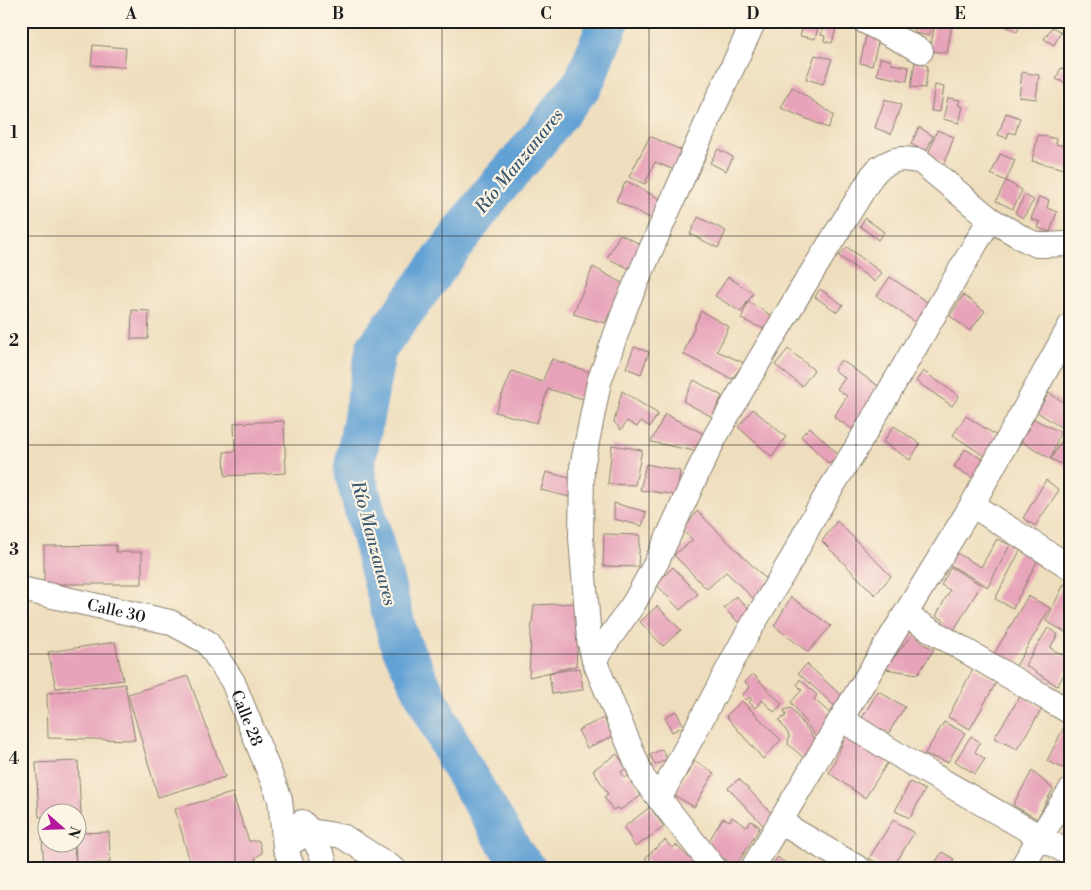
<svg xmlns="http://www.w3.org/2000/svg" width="1091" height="890" font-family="'Libre Bodoni',serif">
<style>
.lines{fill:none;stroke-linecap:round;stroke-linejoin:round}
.river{stroke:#62a1d4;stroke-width:41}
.building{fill:#e7a3b9}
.street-casing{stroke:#867d6c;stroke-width:26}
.street{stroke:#fff;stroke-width:24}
.grid{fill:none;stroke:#1c1c1c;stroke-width:1;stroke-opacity:0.55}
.labels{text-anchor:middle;stroke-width:4.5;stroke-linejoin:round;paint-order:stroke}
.street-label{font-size:16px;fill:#1c1c1c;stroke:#fcf5e5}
.water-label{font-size:18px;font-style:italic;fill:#3c586f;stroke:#fcf5e5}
.neatline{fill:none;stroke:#1c1c1c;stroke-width:2}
.grid-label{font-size:16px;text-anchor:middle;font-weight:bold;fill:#1c1c1c}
</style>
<rect width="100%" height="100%" fill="#fcf5e5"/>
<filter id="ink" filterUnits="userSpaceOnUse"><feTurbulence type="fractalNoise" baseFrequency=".02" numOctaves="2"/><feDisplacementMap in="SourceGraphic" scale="10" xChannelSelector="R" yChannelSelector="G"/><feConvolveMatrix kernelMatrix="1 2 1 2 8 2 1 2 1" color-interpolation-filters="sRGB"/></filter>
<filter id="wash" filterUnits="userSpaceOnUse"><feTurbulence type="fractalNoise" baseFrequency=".0096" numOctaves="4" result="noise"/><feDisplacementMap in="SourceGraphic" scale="20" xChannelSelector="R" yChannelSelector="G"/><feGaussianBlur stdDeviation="1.12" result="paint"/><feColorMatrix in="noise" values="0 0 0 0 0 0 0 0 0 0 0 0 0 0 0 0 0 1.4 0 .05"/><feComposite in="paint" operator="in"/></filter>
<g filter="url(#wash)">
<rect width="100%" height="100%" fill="#efdebd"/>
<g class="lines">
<path class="river" d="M526 869 517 859 458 761 400 643 354 470 376 349 492 193 529 151 584 82 609 21"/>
</g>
<g id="blocks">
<path class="building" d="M718 21H747L742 32Z
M805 21H820L815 39 800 36Z
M825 21H838L832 43 824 41 825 36 821 35Z
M917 21H933L929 36 914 33Z
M1001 21H1022L1017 32 1000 23Z
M935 22 952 24 947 53 930 51Z
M1052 27 1061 32 1054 45 1044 39Z
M866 36 879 39 872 66 860 63Z
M93 45 126 48 124 67 91 65Z
M815 55 832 59 823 84 806 79Z
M880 58 891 60V64L909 67 907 81 877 75Z
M915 61 928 66 925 88 911 87Z
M1061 68 1070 72V78L1067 84 1056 79Z
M1022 72 1039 75 1036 99 1019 97Z
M935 85 944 87 940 112 931 111Z
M792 87 834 115 828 128 781 108Z
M948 98 960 100 958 105 963 107 959 123 943 119Z
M885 99 901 105 891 134 875 128Z
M1006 113 1020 118 1015 134 1009 132 1007 138 998 135Z
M919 127 933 136 926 152 911 144Z
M937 130 954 137 944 164 927 157Z
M1038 135 1057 139 1056 144 1070 147 1069 170 1032 161Z
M650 136 683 151 679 172 655 162 645 184 629 177Z
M718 149 733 157 726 171 710 163Z
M1000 154 1015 160 1006 181 991 174Z
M626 181 662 200 652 219 616 201Z
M1006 181 1022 190 1013 209 996 201Z
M1025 195 1034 200 1023 218 1015 213Z
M1039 197 1049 200 1047 208 1057 212 1050 232 1038 228 1040 222 1031 219Z
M698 217 726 231 718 248 690 234Z
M865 218 884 232 878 240 860 226Z
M620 234 642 245 630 269 607 258Z
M847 247 882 273 875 282 839 256Z
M593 267 624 284 605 323 573 314Z
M728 277 753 293 741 312 715 296Z
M890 277 930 304 917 323 877 296Z
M820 289 843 305 837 312 815 297Z
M963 295 985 311 970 331 950 316Z
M748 301 772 316 764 329 741 319Z
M132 310 149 311 148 339H131Z
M701 311 729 327 717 351 744 363 732 379 683 354Z
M634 347 649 352 641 374 626 368Z
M788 349 814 370 802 386 775 365Z
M552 359 592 373 584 399 548 389 537 423 495 412 512 371 542 382Z
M841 360 880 387 852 429 834 417 847 396 837 389 845 378 834 370Z
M923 371 959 396 952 406 916 381Z
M694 380 722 396 712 417 683 401Z
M622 391 658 414 650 427 641 421 637 427 627 421 621 430 614 422Z
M1049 393 1070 406V432L1067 431 1070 434V465L1068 467 1051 459 1067 431 1037 412Z
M753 409 786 437 772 457 738 427Z
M665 414 704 434 695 451 651 442Z
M966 416 1000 438 987 458 953 435Z
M1034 419 1060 432 1051 459 1021 441Z
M284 421 286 473 225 476 224 452 235 451 234 423Z
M894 426 920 444 910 460 883 442Z
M810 427 839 455 829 464 801 436Z
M612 445 642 450 635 485 608 484Z
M965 449 984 460 973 478 954 467Z
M646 464 680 471 677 495 640 490Z
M546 472 573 479 569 497 541 490Z
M1046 480 1059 490 1035 526 1023 518Z
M614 503 646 512 642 526 614 519Z
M697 511 771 584 759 604 726 572 707 589 674 555 693 540 683 531Z
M837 521 891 576 875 595 822 541Z
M604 534 640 535 638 567 603 566Z
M997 539 1010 545 988 587 947 563 955 552 981 567Z
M116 545V552H142V584H44V546Z
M1022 547 1040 556 1013 608 995 599Z
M673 567 698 594 680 610 656 584Z
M951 567 981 585 951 635 939 628 944 620 936 616 950 590 941 585Z
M1064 584 1070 586V624L1065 632 1046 621Z
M736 596 753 613 741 625 724 608Z
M1028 596 1050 608 1016 666 994 654Z
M791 597 831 626 808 652 774 626Z
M575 603 578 635 576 666 529 677 531 633 534 605Z
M657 606 681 630 663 646 640 622Z
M1048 628 1058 634 1050 648 1070 659V665L1057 686 1025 665Z
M913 633 923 644 934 649 918 674 885 669Z
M115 642 123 680 56 688 48 652Z
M807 664 845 699 837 708 798 673Z
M974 667 997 681 970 729 948 717Z
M580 668 583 690 552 694 549 673Z
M753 674 782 704 774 712 762 700 755 708 749 702 752 699 750 697 747 700 742 695 750 687 745 682Z
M188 676 225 777 158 797 128 694Z
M800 679 817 695 814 699 833 716 816 737 791 702 802 690 797 685Z
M125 684 135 740 48 738 47 693Z
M878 691 905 707 888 734 862 718Z
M1021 695 1042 709 1017 749 994 738Z
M742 701 781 740 763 759 726 716Z
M791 708 817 742 805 759 788 744 789 735 779 720 786 716 784 710Z
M676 711 684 726 672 732 665 717Z
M604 718 613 736 587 748 578 730Z
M944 722 965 733 948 762 924 755Z
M1065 725 1070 728V765L1067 770 1047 761Z
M847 733 890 759 865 798 829 773Z
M971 736 980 742 975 752 985 759 975 774 955 761Z
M662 749 667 759 655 765 650 755Z
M617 754 626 768 621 772 625 778 630 774 642 795 620 810 618 807 613 810 604 797 608 794 593 770Z
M78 761 81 814 78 815V812H48V816L39 817 36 763Z
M695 761 714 773 694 807 674 795Z
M1032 771 1053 789 1037 819 1013 805Z
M739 779 774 816 764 826 728 788Z
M910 782 925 790 910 818 895 811Z
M232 793 249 841H259L262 853 255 858 259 869H192L175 809Z
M650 807 664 827 635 847 624 827Z
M732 817 747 827 751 821 760 827 736 866 705 847 723 818 730 821Z
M893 820 914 833 892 869H886L869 858Z
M109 832 110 863 79 864 105 866V869H44L42 838H48V842H73L76 862 75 842H78V833Z
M665 840 672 848 676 845 690 859 693 856 705 869H652L654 867 645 858Z
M942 852 954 859 948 869H931Z
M778 857 792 869H769Z
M1060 860 1070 867V869H1055Z"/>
</g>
</g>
<g filter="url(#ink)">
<use href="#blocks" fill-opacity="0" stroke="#867d6c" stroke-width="1"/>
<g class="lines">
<g class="street-casing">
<g id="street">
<path d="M864 21 921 51"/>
<path d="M972 505 1070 567"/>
<path id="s1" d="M21 589 170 622 207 642 233 682 280 799 285 847 293 869"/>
<path d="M905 615 1070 712"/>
<path d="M594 660 634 603 656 563 695 478 715 437 737 398 801 290 872 176 878 169 886 164 895 160 903 159 920 161 990 219 1026 240 1037 245H1048L1063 244 1070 245"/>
<path d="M841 719 908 761 1070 854"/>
<path d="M659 799 742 643 794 555 811 522 829 491 855 450 990 219"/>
<path d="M302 822 310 831 323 857 327 869"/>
<path d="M780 822 860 869"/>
<path d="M285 847 310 831 342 836 394 869"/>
<path d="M715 869 643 778 594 660 589 639 581 538 582 467 599 382 626 306 712 111 754 21"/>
<path d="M752 869 841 719 972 505 1070 326"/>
<path d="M1021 869 1040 837 1070 791"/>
</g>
</g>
<use href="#street" class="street"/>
</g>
</g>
<path class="grid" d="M235 21V869M442 21V869M649 21V869M856 21V869M21 236H1070M21 445H1070M21 654H1070"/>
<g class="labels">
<g class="street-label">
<text dy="6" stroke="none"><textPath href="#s1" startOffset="98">Calle 30</textPath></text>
<text dy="6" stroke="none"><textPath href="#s1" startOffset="281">Calle 28</textPath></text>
</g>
<g class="water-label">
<text transform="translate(519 161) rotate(-51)" y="6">Río Manzanares</text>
<text transform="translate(374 543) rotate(75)" y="6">Río Manzanares</text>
</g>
</g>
<rect width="1091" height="890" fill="none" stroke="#fcf5e5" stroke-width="55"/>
<g transform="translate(62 828) rotate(110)"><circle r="24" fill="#fcf5e5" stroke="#a29e95"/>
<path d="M0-4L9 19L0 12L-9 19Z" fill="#b5179e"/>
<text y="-8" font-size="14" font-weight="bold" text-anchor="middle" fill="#1c1c1c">N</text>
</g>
<rect x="28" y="28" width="1036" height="834" class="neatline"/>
<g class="grid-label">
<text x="131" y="19">A</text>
<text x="338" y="19">B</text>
<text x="546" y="19">C</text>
<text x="753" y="19">D</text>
<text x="960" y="19">E</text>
<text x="14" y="138">1</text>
<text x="14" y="346">2</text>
<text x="14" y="555">3</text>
<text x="14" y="764">4</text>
</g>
</svg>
